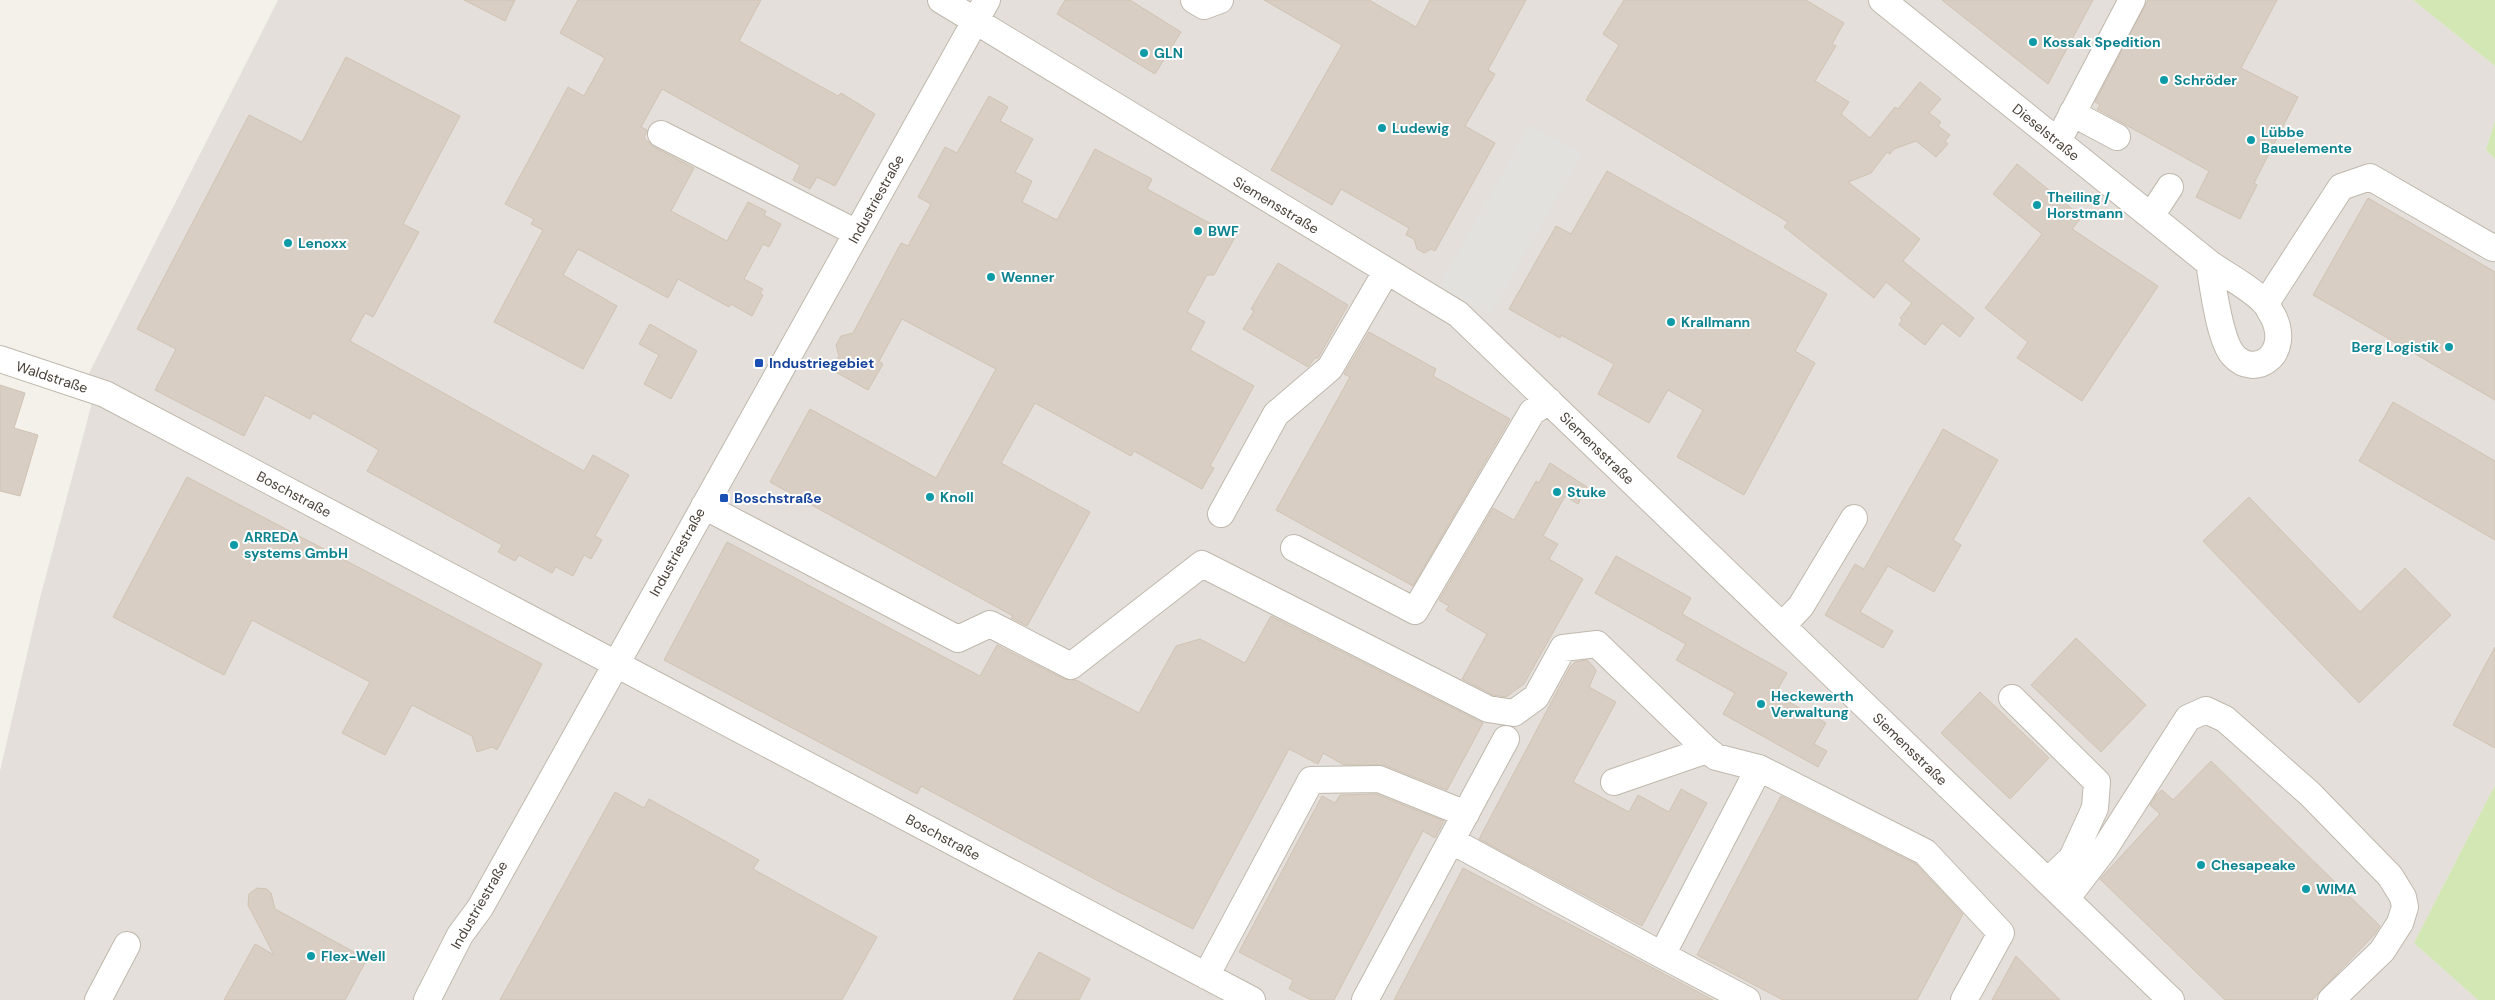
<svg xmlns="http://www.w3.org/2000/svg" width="2495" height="1000" font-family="'DM Sans',sans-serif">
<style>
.industrial{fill:#e4dfdb}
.green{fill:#d3e7b4}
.parking{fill:#e3e1de}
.building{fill:#d8cec3;stroke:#d0c3b3}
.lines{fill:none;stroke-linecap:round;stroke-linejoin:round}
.minor-casing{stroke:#bfb8ad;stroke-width:28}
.minor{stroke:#fff;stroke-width:26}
.culture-dot{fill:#0f9aa8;stroke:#fff;stroke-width:2}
.transit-dot{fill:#1a4fb4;stroke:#fff;stroke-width:2}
.labels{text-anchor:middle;stroke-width:4;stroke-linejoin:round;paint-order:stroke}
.culture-label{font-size:14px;font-weight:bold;fill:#0d838f;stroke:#fff;text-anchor:start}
.street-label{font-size:14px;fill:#484138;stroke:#fff}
.transit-label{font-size:14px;font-weight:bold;fill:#164399;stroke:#fff;text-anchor:start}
</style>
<rect width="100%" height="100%" fill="#f4f0ea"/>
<path class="industrial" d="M278 0H2413L2495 66V120L2486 150 2495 159V785L2414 943 2478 1000H0V771L40 598 97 384 85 381Z"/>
<path class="green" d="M2413 0H2495V66Z
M2495 120V159L2486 150Z
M2495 785V1000H2478L2414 943Z"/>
<path class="parking" d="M1530 125 1582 154 1490 315 1439 286Z"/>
<path class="building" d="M464 0H515L505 21Z
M578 0H761L739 41 838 96 841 93 875 114 835 186 817 177 810 189 793 180 800 165 662 89 641 127 647 130 644 138 654 147 694 168 671 211 727 241 748 202 766 211 764 215 781 224 769 247 763 244 744 279 763 289 760 293 763 295 752 316 731 304 729 307 678 279 668 298 578 249 563 275 617 306 583 369 494 322 543 230 531 224 534 219 505 204 568 87 584 96 605 58 560 33Z
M1065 0H1130L1181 32 1155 74 1057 14Z
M1264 0H1369L1416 27 1430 0H1526L1488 70 1495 74 1465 126 1495 143 1435 251 1431 249 1424 253 1417 249 1414 239 1406 235 1409 228 1341 189 1332 205 1271 170 1342 45Z
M1624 0H1806L1844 23 1832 44 1836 46 1815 81 1849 102 1841 114 1870 138 1895 107 1898 109 1920 82 1941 99 1929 113 1941 122 1938 126 1950 135 1945 141 1948 144 1936 157 1916 141 1894 149 1890 154 1887 152 1871 173 1848 182 1920 239 1903 261 1974 318 1960 337 1942 323 1925 345 1899 325 1902 320 1900 318 1912 303 1886 282 1874 298 1784 227 1788 222 1586 100 1619 45 1603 34Z
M1942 0H2093L2048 84Z
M2148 0H2277L2241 68 2298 97 2254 183 2257 185 2240 219 2196 197 2209 171 2097 109 2100 105 2095 102Z
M346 57 460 116 403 224 419 232 373 317 365 313 350 341 584 471 593 455 629 475 595 536 602 540 591 559 584 555 573 576 556 567 552 573 519 555 515 561 498 552 502 545 367 471 379 450 313 413 310 419 265 395 244 436 155 390 176 349 137 329 249 115 302 142Z
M989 96 1008 107 1000 121 1033 139 1015 172 1032 181 1022 202 1057 220 1095 149 1152 179 1147 189 1235 237 1214 275H1207L1187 312 1205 322 1190 350 1254 386 1210 466 1214 468 1202 489 1134 451 1131 456 1035 403 1001 463 1090 512 1027 626 1011 618 1013 616 770 482 810 409 936 478 996 369 902 319 879 361 883 364 868 390 832 370 839 356 836 345 841 336 853 333 901 243 908 246 931 204 918 197 945 147 957 153Z
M2017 164 2082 217 2072 229 2158 286 2082 401 2017 358 2028 342 1985 308 2042 234 1993 194Z
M1607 171 1827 294 1795 351 1815 363 1744 495 1677 457 1703 410 1668 390 1649 423 1598 394 1614 364 1561 335 1560 338 1509 309 1556 226 1571 234Z
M2368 198 2495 272V400L2313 295Z
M1278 263 1348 305 1318 358H1315L1308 367 1243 329 1254 311 1251 309Z
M650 324 697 351 671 399 644 384 659 355 639 344Z
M1369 332 1436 369 1433 376 1510 419 1413 586 1276 510 1350 377 1344 374Z
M0 385 25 393 14 428 38 435 20 496 0 491Z
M2393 402 2495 461V540L2359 461Z
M1943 429 1998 460 1953 540 1961 545 1934 592 1888 566 1860 612 1893 631 1883 648 1825 615 1855 564 1864 569Z
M1550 463 1587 487 1578 504 1565 496 1543 536 1558 544 1549 559 1583 579 1524 684 1506 697 1493 695 1462 679 1487 634 1446 610 1449 606 1439 600 1493 508 1514 520 1536 481 1539 483Z
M187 477 542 664 497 750 492 747 477 752 472 736 412 705 385 755 342 733 370 682 252 620 224 675 113 617Z
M2249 497 2360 612 2405 568 2451 615 2359 703 2203 541Z
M727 542 980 676 997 645 1064 679 1076 680 1139 713 1176 646 1200 639 1245 663 1271 616 1483 723 1447 790 1384 765H1344L1323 753 1318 764 1289 749 1193 929 1119 892 921 786 917 794 664 660Z
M1616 556 1691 598 1682 614 1787 673 1775 694 1826 723 1814 744 1827 751 1818 767 1723 714 1735 693 1676 660 1686 644 1595 593Z
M2076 638 2146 705 2101 752 2031 685Z
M2495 647V748L2453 725Z
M1587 660 1594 667 1596 671 1589 687 1616 702 1573 782 1629 812 1638 795 1669 812 1681 789 1707 803 1642 926 1479 839 1570 667 1575 662Z
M1980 692 2049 758 2010 799 1941 733Z
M2211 761 2380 926 2374 935 2312 1000H2225L2100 879 2160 814 2150 805 2156 795 2162 790 2173 800Z
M615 792 644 808 649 799 759 860 753 869 877 937 842 1000H500Z
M1376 794 1444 821 1435 838 1423 831 1334 1000H1311L1289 989 1293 980 1239 952 1322 796 1335 803 1340 795Z
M1781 796 1916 864 1963 914 1917 1000H1783L1697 955Z
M1463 868 1634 958 1713 1000H1394Z
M257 888 267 889 271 893 275 909 367 959 345 1000H224L255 944 274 955 248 905 249 894Z
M1039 952 1090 979 1079 1000H1013Z
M2016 956 2060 1000H1992Z"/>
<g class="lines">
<g class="minor-casing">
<path id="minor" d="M941 0 1458 314 2171 1000
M1194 0 1204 6 1220 0
M1882 0 2209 263C2213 285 2219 339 2233 355 2255 380 2292 354 2273 316 2270 312 2268 306 2265 303 2250 287 2227 276 2209 263
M2072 113 2117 137
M661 134 857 233
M2058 141 2132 0
M2151 216 2170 187
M2266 303 2341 187 2370 177 2493 248
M0 359 105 394 1252 1000
M704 506 958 639 990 624 1071 666 1202 564 1488 709 1514 713 1536 697 1563 648 1597 644 1707 750
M1221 514 1276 414 1330 368 1386 272
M1294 548 1415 611 1532 412 1549 401
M1782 626 1801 606 1854 518
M2012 698 2097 782 2095 808 2072 858 2048 881
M1759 768 1925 852 2001 933 1964 1000
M1452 841 1662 955 1759 768 1716 757 1707 750 1614 782
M2066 899 2105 848 2188 718 2206 710 2225 719 2310 794 2390 876 2403 897 2405 907 2400 923 2382 951 2331 1000
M1662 955 1747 1000
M1206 976 1311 780 1379 779 1466 814
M98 1000 127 945
M427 1000 460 935 480 908 987 0
M1365 1000 1506 739"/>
</g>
<use href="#minor" class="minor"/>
</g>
<g class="culture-dot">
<circle cx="2033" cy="42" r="5"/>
<circle cx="1144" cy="53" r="5"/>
<circle cx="2164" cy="80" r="5"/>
<circle cx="1382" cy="128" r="5"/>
<circle cx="2251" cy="140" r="5"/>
<circle cx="2037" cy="205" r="5"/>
<circle cx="1198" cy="231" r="5"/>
<circle cx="288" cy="243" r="5"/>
<circle cx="991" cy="277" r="5"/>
<circle cx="1671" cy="322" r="5"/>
<circle cx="2449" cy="347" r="5"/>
<circle cx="1557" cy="492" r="5"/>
<circle cx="930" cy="497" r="5"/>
<circle cx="234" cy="545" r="5"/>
<circle cx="1761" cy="704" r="5"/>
<circle cx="2201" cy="865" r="5"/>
<circle cx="2306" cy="889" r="5"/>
<circle cx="311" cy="956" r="5"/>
</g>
<g class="transit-dot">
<rect x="754" y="358" width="10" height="10" rx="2.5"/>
<rect x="719" y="493" width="10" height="10" rx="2.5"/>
</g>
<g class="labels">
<g class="culture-label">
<text x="2043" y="47">Kossak Spedition</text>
<text x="1154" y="58">GLN</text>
<text x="2174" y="85">Schröder</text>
<text x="1392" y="133">Ludewig</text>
<text x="2261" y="137">Lübbe<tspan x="2261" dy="16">Bauelemente</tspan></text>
<text x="2047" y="202">Theiling /<tspan x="2047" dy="16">Horstmann</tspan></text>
<text x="1208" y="236">BWF</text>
<text x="298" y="248">Lenoxx</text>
<text x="1001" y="282">Wenner</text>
<text x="1681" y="327">Krallmann</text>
<text x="2439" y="352" text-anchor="end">Berg Logistik</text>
<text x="1567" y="497">Stuke</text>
<text x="940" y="502">Knoll</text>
<text x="244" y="542">ARREDA<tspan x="244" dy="16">systems GmbH</tspan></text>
<text x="1771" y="701">Heckewerth<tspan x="1771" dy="16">Verwaltung</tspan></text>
<text x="2211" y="870">Chesapeake</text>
<text x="2316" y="894">WIMA</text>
<text x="321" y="961">Flex-Well</text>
</g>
<g class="street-label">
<text transform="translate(2046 132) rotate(39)" y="5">Dieselstraße</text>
<text transform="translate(876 199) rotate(-61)" y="5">Industriestraße</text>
<text transform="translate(1276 205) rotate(31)" y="5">Siemensstraße</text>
<text transform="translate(52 377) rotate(18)" y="5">Waldstraße</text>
<text transform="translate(1597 448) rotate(44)" y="5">Siemensstraße</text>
<text transform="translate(294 494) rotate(28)" y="5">Boschstraße</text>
<text transform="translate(677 552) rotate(-61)" y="5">Industriestraße</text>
<text transform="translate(1910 749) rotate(44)" y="5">Siemensstraße</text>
<text transform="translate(943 837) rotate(28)" y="5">Boschstraße</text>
<text transform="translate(479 905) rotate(-60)" y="5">Industriestraße</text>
</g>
<g class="transit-label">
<text x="769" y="368">Industriegebiet</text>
<text x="734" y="503">Boschstraße</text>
</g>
</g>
</svg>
